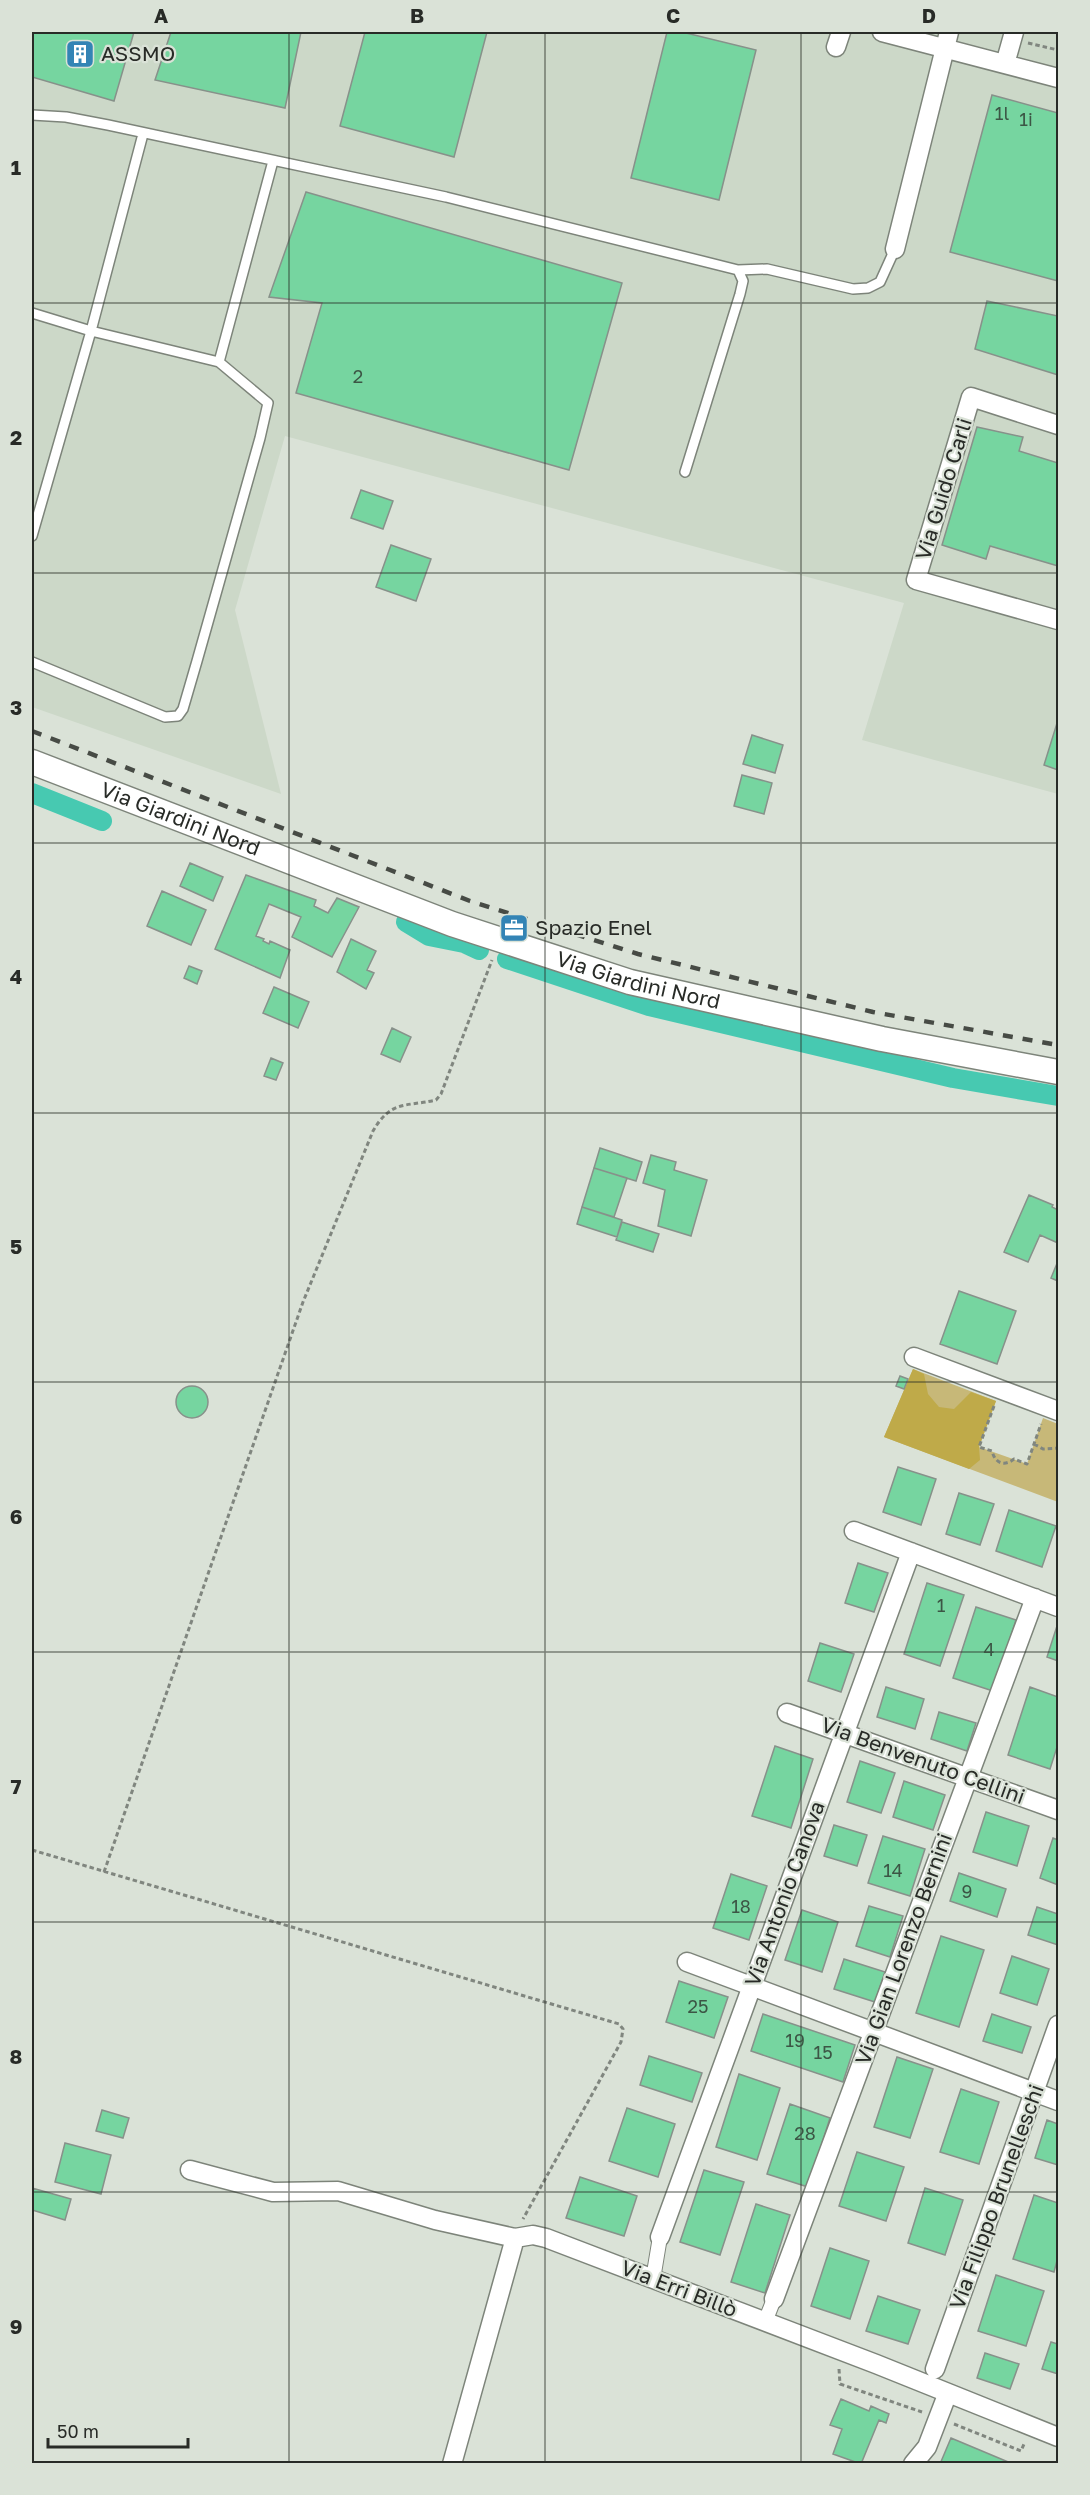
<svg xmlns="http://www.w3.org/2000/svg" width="1090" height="2495" font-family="'Golos Text',sans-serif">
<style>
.built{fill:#ccd8c8}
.green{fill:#c7b878}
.forest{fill:#bfaa49}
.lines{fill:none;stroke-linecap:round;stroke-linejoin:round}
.canal{stroke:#47c9b1;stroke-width:20}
.building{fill:#76d5a0;stroke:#87918a;stroke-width:1.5}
.service-casing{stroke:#7d847a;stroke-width:12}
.pedestrian-casing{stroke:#7d847a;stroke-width:16}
.minor-casing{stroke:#7d847a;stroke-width:21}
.secondary-casing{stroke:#7d847a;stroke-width:27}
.path{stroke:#80867f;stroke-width:3;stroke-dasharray:4.5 3;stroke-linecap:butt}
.service{stroke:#fff;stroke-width:9}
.pedestrian{stroke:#fff;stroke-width:14}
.minor{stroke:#fff;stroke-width:18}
.secondary{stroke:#fff;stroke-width:24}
.rail{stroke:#474b45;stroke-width:4.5;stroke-dasharray:10 10;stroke-linecap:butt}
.grid{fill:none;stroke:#282b27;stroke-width:1.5;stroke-opacity:0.55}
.labels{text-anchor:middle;stroke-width:4.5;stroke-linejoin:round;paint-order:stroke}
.number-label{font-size:18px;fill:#3c5645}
.poi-label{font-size:21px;fill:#282b27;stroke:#dae2d7;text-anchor:start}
.street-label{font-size:21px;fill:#282b27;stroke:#dae2d7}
.neatline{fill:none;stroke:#282b27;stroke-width:2}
.grid-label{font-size:20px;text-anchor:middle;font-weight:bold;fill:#282b27}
</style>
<rect width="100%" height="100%" fill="#dae2d7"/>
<path class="built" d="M32 32H1058V794L862 740 904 603 285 436 235 610 281 794 32 707Z"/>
<path class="green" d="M913 1369 996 1401 979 1447 1027 1464 1043 1418 1058 1424V1502L884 1437Z"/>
<path class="forest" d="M913 1369 924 1374 928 1394 939 1407 954 1409 971 1392 996 1401 979 1447 980 1460 969 1469 884 1437Z"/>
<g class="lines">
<path class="canal" d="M32 793 102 821
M406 922 429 936 464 943 479 950
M507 959 649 1006 953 1078 1058 1096"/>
</g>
<path class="building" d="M32 32H134L114 101 32 77Z
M171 32H301L285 108 155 80Z
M365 32H487L454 157 340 126Z
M667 32H682L756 50 719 200 631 178Z
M992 95 1058 113V281L950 252Z
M306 192 622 283 569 470 296 393 322 303 269 297Z
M987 301 1058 316V375L975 349Z
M977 427 1023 437 1019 451 1058 463V566L990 546 986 559 942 545Z
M361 490 393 501 383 529 351 518Z
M391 545 431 559 416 601 376 587Z
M1058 720V770L1044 765Z
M752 735 783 745 775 773 743 764Z
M742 775 772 783 764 814 734 806Z
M190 863 223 877 213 901 180 886Z
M246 875 316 900 314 906 328 913 337 898 359 907 332 957 292 937 301 917 269 904 256 936 264 939 263 941 269 944 270 941 290 950 280 978 215 949Z
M162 891 206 910 191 945 147 926Z
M351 939 376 951 367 970 374 973 366 989 337 972Z
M189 966 202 971 197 984 184 978Z
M274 987 309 1002 298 1028 263 1013Z
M392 1028 411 1037 400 1062 381 1054Z
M271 1058 283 1063 276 1080 264 1076Z
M600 1148 642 1162 636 1181 594 1168Z
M651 1155 676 1162 674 1170 707 1180 691 1236 658 1226 665 1190 643 1183Z
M594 1168 627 1178 614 1217 582 1207Z
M1029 1195 1053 1205 1052 1207 1058 1210V1243L1040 1235 1028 1262 1004 1252Z
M582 1207 622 1220 617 1237 577 1224Z
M622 1222 659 1234 653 1252 616 1240Z
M1058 1261V1281L1051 1278Z
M959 1291 1016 1311 997 1364 940 1344Z
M900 1376 908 1379 904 1389 896 1386Z
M176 1402a16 16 0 1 1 32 0a16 16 0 1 1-32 0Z
M898 1467 936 1479 921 1525 883 1512Z
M959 1493 994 1504 980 1545 946 1534Z
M1009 1510 1056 1526 1042 1567 996 1551Z
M858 1563 888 1573 874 1612 845 1603Z
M927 1583 964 1595 940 1666 904 1654Z
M976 1607 1016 1620 993 1691 953 1678Z
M1057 1626 1058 1627V1661L1047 1657Z
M820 1643 854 1654 841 1692 808 1681Z
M886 1687 924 1699 915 1729 877 1717Z
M1030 1687 1058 1697V1744L1050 1769 1008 1755Z
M939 1712 976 1723 967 1751 931 1739Z
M775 1746 813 1759 791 1828 752 1816Z
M860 1761 895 1773 881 1813 847 1802Z
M904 1781 945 1795 933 1830 893 1817Z
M986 1812 1029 1826 1017 1866 973 1852Z
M834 1825 867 1835 857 1866 824 1856Z
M883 1836 925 1849 910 1896 868 1883Z
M1053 1838 1058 1840V1885L1040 1878Z
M959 1873 1006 1889 997 1917 950 1901Z
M731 1874 767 1886 749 1940 713 1928Z
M869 1906 903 1916 890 1957 856 1946Z
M1037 1907 1058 1914V1945L1028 1935Z
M802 1910 838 1922 822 1972 785 1960Z
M941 1936 984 1950 959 2027 916 2013Z
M1012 1956 1049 1969 1037 2005 1000 1993Z
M844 1959 885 1972 875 2002 834 1989Z
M679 1981 728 1997 714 2038 666 2022Z
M763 2014 855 2045 843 2082 751 2051Z
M992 2014 1031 2027 1022 2053 983 2041Z
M649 2056 702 2073 692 2102 640 2085Z
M897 2057 933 2069 910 2138 874 2127Z
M739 2074 780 2088 757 2160 716 2147Z
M961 2089 999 2102 979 2164 940 2152Z
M790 2104 830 2118 808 2187 767 2174Z
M627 2108 675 2124 658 2177 609 2161Z
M102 2110 129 2118 123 2138 96 2131Z
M1047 2120 1058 2124V2165L1035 2158Z
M65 2143 111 2155 101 2194 55 2182Z
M857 2152 904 2167 886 2221 839 2206Z
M704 2170 744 2182 720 2255 680 2242Z
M580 2177 637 2196 624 2236 566 2218Z
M32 2188 71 2199 65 2220 32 2210Z
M925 2188 963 2200 945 2255 908 2243Z
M1034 2195 1058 2203V2257L1054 2272 1013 2259Z
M756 2204 790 2215 765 2293 731 2282Z
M830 2248 869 2261 850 2319 811 2306Z
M996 2275 1044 2291 1026 2346 978 2331Z
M878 2296 920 2310 908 2344 866 2331Z
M1051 2342 1058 2344V2374L1042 2369Z
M985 2353 1019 2364 1010 2389 977 2378Z
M841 2399 869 2411 871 2406 889 2414 886 2423 879 2420 861 2464 833 2454 842 2429 830 2425Z
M951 2438 1013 2464H940Z"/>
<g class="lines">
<g class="service-casing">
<path id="service" d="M32 115 66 117 108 125 446 197 738 270 743 281 740 294 685 472
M738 270 767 269 853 289 868 288 880 282 895 249
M32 313 91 331 143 134
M219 362 273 161
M32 536 91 331 219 362 268 403 260 438 197 661 183 709 178 716 165 717 32 662"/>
</g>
<g class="pedestrian-casing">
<path id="pedestrian" d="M653 2279 660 2237
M765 2322 774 2299"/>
</g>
<g class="minor-casing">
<path id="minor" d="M882 32 1058 78
M836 47 841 32
M1005 64 1014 32
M895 249 949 32
M1058 425 971 397 916 580 1058 620
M914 1357 1058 1411
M854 1531 1058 1607
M787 1713 1058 1810
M687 1962 1058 2101
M190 2170 273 2192 338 2191 435 2220 515 2238
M660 2237 911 1552
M774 2299 1035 1598
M935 2369 1058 2025
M452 2464 515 2238 533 2235 546 2238 876 2364 1058 2437
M913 2464 927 2447 947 2395"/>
</g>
<g class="secondary-casing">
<g id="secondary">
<path id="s1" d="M32 762 452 924 630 982 882 1039 1058 1072"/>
</g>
</g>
<path class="path" d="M1028 43 1058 50
M994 1406 979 1447 992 1451C995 1463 1004 1467 1014 1459L1027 1464 1041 1424
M1034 1444 1043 1449 1058 1448
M32 1850 619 2024 623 2029 621 2042 523 2219
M104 1872 303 1302 373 1131C391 1100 405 1107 436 1100L441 1094 492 960
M839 2369 840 2384 922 2412
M954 2424 1021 2451 1024 2444"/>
<use href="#service" class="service"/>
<use href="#pedestrian" class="pedestrian"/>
<use href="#minor" class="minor"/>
<use href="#secondary" class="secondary"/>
<path class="rail" d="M32 731 470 901 638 954 873 1012 1058 1045"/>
</g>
<path class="grid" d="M289 32V2464M545 32V2464M801 32V2464M32 303H1058M32 573H1058M32 843H1058M32 1113H1058M32 1382H1058M32 1652H1058M32 1922H1058M32 2192H1058"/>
<defs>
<g id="building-square" transform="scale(1.5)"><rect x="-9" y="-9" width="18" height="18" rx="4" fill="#3384b5" stroke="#dae2d7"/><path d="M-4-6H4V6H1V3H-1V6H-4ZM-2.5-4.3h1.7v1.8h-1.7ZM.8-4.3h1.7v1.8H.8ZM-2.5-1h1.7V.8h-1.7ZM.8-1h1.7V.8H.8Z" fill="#fff"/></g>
<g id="office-square" transform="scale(1.5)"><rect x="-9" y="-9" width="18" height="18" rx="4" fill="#3384b5" stroke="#dae2d7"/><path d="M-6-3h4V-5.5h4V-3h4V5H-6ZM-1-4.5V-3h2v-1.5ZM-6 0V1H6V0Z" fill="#fff"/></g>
</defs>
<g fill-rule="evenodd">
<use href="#building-square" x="80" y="54"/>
<use href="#office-square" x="514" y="928"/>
</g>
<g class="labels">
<g class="number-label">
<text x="1002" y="120">1l</text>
<text x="1026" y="126">1i</text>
<text x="358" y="383">2</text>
<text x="941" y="1612">1</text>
<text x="989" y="1656">4</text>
<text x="893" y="1877">14</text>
<text x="967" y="1898">9</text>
<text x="741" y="1913">18</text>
<text x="698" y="2013">25</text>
<text x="795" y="2047">19</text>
<text x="823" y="2059">15</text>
<text x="805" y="2140">28</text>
</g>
<g class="poi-label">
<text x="101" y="61">ASSMO</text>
<text x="535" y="935">Spazio Enel</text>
</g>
<g class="street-label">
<text transform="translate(944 489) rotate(-73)" y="7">Via Guido Carli</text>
<text dy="7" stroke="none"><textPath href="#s1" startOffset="159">Via Giardini Nord</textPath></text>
<text dy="7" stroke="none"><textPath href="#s1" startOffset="645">Via Giardini Nord</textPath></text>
<text transform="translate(923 1761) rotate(20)" y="7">Via Benvenuto Cellini</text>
<text transform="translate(785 1894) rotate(-70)" y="7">Via Antonio Canova</text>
<text transform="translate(904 1949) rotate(-70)" y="7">Via Gian Lorenzo Bernini</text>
<text transform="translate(997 2197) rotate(-70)" y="7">Via Filippo Brunelleschi</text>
<text transform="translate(679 2289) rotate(21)" y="7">Via Erri Billò</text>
</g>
</g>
<rect width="1090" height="2495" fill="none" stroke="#dae2d7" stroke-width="66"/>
<path d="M48 2438v9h140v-9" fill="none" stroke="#282b27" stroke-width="3"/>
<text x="57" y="2438" font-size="18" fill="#282b27" stroke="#dae2d7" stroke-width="4.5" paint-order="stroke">50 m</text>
<rect x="33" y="33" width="1024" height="2429" class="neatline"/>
<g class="grid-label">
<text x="161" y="23">A</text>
<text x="417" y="23">B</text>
<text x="673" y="23">C</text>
<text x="929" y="23">D</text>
<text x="16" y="175">1</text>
<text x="16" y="445">2</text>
<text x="16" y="715">3</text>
<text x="16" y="984">4</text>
<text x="16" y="1254">5</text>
<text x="16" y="1524">6</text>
<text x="16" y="1794">7</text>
<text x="16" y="2064">8</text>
<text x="16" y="2334">9</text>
</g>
</svg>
